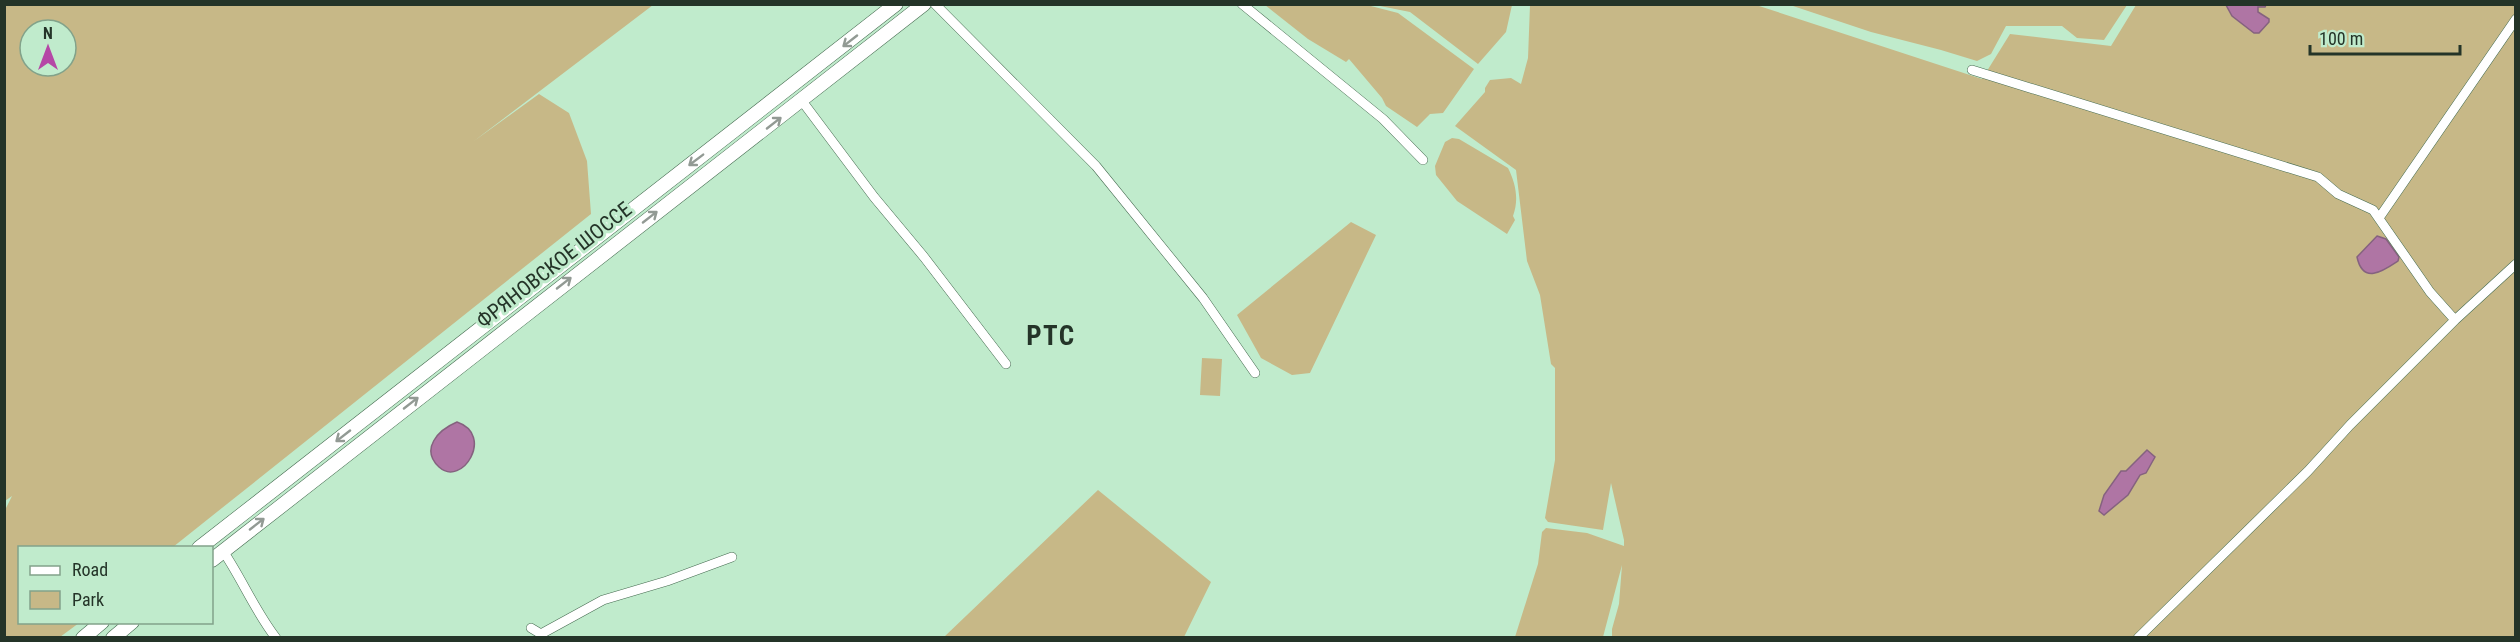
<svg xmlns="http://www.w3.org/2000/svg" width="2520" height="642" font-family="'Roboto Condensed',sans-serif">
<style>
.green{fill:#c7b887;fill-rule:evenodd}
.water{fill:#af75a4;stroke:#85627f;stroke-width:1.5}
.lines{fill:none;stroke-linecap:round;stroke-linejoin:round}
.street-casing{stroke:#456b50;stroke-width:10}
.primary-casing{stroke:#456b50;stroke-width:15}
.street{stroke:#fff;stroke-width:9}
.primary{stroke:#fff;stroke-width:14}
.oneway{stroke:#929a94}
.labels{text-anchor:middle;stroke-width:6;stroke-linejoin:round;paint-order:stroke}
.street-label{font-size:21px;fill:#243428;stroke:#c0ebcc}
.district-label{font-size:27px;font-weight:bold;letter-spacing:1.5px;fill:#243428;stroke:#c0ebcc}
</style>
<rect width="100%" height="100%" fill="#c0ebcc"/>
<path class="green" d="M4 5 5 4 653 5 474 141 539 94 569 113 587 161 591 214 173 547 20 548V622L79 623 60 637H5V510L12 496 5 501ZM30 30H66V66H30Z
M1265 5H1367L1398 13 1474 69 1443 113 1430 114 1417 127 1386 106 1382 98 1349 59 1346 62 1308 39Z
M1375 5H1512L1506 32 1478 64 1410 12Z
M1530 5H1756L1982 79 2010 34 2111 46 2136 5H2515V637H1612V629L1619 604 1622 565 1603 637H1515L1538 564 1542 532 1546 528 1587 533 1624 546V540L1611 483 1603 530 1548 522 1545 518 1555 460V368L1551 364 1540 295 1527 261 1516 170 1455 126 1485 92V88L1490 80 1511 78 1521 84 1528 58Z
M1790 5H2127L2104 40 2077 38 2062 26H2006L1991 54 1977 61 1941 50 1871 32Z
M1452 138 1459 139 1508 168C1516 184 1519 200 1513 216L1515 220 1507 234 1457 201 1436 175 1435 166 1445 142Z
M1351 222 1376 235 1310 373 1292 375 1261 358 1237 315Z
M1202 358 1222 359 1220 396 1200 395Z
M1098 490 1211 582 1184 637H944Z"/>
<path class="water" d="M2226 5H2266L2265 7H2258V12L2269 19V22L2259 33H2254L2232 16Z
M2377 236 2386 239 2399 257 2398 261C2383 271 2363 285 2357 257Z
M457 422C495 435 462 488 439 467 420 449 438 430 457 422Z
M2147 450 2155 457 2146 473 2140 475 2128 495 2104 515 2099 511 2104 495 2121 471H2126Z"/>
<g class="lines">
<g class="street-casing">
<path id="street" d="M935 4 1096 166 1203 298 1255 373
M1242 4 1383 119 1423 160
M1972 70 2318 177 2338 194 2373 210 2430 292 2455 320
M802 101 874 197 924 257 1006 364
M2379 218 2516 19
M223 551C242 579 255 611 276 638
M531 628 541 634 603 600 667 581 732 557
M2138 638 2308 471 2350 425 2455 320 2516 264"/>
</g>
<g class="primary-casing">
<path id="primary" d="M199 548 896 4
M212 560 924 4
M83 638 102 622
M113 638 132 622"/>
</g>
<use href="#street" class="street"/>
<use href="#primary" class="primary"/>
</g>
<defs><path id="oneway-shaft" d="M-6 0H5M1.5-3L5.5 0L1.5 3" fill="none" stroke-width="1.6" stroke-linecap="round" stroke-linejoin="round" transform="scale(1.5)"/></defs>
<g class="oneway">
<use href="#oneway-shaft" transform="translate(850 41) rotate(142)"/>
<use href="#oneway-shaft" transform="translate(774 123) rotate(-38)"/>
<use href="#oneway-shaft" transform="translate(696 160) rotate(143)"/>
<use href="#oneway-shaft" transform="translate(650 217) rotate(-38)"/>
<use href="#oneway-shaft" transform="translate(564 283) rotate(-38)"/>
<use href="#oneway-shaft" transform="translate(411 403) rotate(-38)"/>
<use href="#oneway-shaft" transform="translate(343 436) rotate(142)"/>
<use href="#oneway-shaft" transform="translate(257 524) rotate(-38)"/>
</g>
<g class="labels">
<g class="street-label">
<text transform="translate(554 265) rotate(-38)" y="7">ФРЯНОВСКОЕ ШОССЕ</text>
</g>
<g class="district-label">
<text x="1051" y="345">РТС</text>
</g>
</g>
<rect width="2520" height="642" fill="none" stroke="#243428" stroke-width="12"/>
<rect x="18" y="546" width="195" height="78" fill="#c0ebcc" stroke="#82a28a" stroke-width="1.5"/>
<rect x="30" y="566" width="30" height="9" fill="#ffffff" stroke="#82a28a" stroke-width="1.5"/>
<text x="72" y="576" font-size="18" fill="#243428">Road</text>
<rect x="30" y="591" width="30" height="18" fill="#c7b887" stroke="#82a28a" stroke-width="1.5"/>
<text x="72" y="606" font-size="18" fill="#243428">Park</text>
<g transform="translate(48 48)"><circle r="28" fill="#c0ebcc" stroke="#82a28a" stroke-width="1.5"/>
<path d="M0-4.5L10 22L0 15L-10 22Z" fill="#b547a6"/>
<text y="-9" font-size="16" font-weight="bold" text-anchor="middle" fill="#243428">N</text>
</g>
<path d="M2310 45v9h150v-9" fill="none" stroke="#243428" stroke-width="3"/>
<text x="2319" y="45" font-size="18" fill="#243428" stroke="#c0ebcc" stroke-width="4.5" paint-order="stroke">100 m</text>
</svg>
